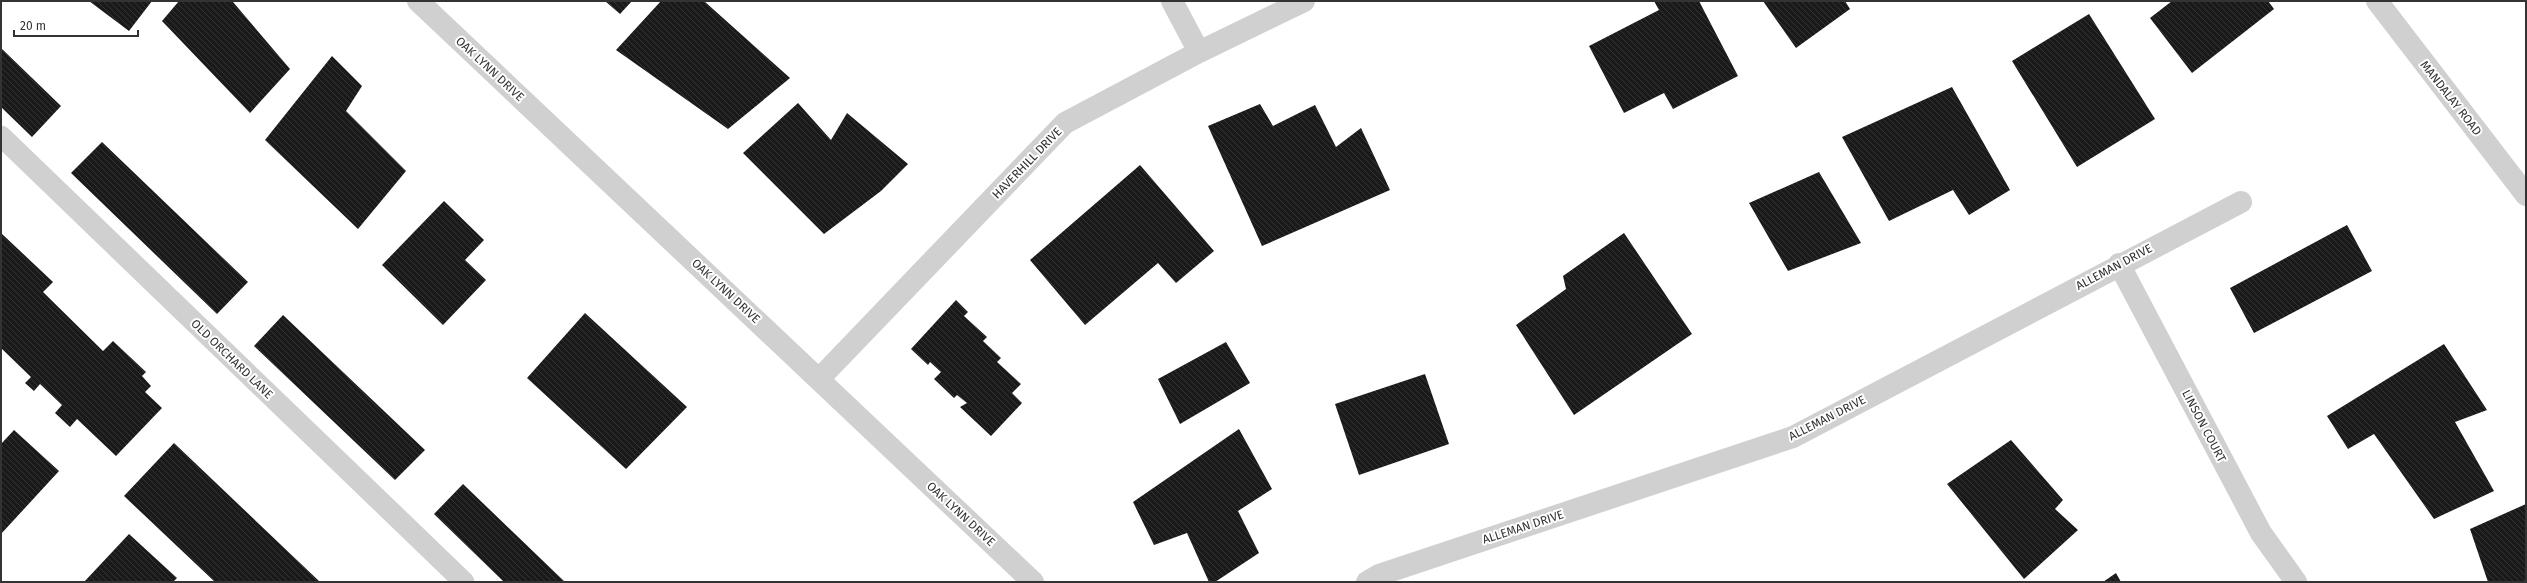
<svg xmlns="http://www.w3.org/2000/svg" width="2527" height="583" font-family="'Fira Sans',sans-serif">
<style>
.building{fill:url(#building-back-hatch)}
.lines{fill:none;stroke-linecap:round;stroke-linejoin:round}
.lane{stroke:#d0d0d0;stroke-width:21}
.street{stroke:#d0d0d0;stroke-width:22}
.labels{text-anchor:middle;stroke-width:4;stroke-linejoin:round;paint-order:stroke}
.street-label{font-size:12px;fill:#333;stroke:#fff}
</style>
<defs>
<pattern id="building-back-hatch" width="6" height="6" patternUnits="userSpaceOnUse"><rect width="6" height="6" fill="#1a1a1a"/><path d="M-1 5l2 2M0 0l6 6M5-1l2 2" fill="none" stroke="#333"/></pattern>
</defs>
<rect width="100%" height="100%" fill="#fff"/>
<path class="building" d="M89 1H152L129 31Z
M179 1H235L233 2 290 69 250 113 162 21Z
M605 1H632L620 14Z
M661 1H704L790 78 728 129 616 50Z
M1654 1H1699L1738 76 1673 109 1664 93 1624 113 1589 46 1659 10Z
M1763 1H1845L1850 9 1796 48Z
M2172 1H2268L2274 9 2192 73 2150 18Z
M2089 14 2155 119 2077 167 2012 61Z
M1 48 61 106 32 137 1 107Z
M332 56 362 86 346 111 406 171 358 229 265 140Z
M1952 87 2010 190 1969 215 1953 190 1889 221 1842 137Z
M798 103 831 140 847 113 908 164 881 191 824 234 743 153Z
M1260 104 1273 126 1315 105 1336 147 1361 128 1390 190 1262 246 1208 126Z
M102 142 248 282 217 314 71 173Z
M1140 165 1214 251 1176 283 1158 263 1085 325 1030 260Z
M1819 172 1861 243 1788 271 1749 203Z
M444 201 484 240 465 260 486 280 443 325 382 265Z
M2347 225 2372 271 2254 333 2230 288Z
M1 233 53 282 43 292 103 351 113 341 146 372 142 376 151 386 145 392 162 408 116 456 77 419 70 427 55 413 62 405 40 384 34 391 25 383 31 377 1 348Z
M1624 233 1692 334 1574 415 1516 325 1566 289 1563 276Z
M956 300 968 312 964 316 987 337 983 341 1001 358 997 362 1021 384 1012 393 1022 403 991 436 960 407 967 403 957 395 954 398 934 379 941 372 930 362 928 365 911 349Z
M585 313 687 407 626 469 527 378Z
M283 315 425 450 395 480 254 346Z
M1226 342 1250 383 1180 424 1158 379Z
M2444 344 2487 410 2455 422 2494 491 2434 519 2374 434 2348 449 2327 416Z
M1425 374 1449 444 1359 475 1335 404Z
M1239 429 1272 489 1238 511 1259 553 1215 582H1209L1187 533 1154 545 1133 502Z
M14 430 59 471 1 534V444Z
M2011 440 2063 500 2055 509 2078 530 2024 579 1947 484Z
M174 443 320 582H215L124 496Z
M463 484 565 582H504L434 514Z
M2526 504V582H2488L2470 529Z
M129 534 177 578 173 582H84Z
M2116 573 2121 582H2103Z"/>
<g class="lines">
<path class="lane" d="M1 136 464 582"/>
<path class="street" d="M418 1 1033 582
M1172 1 1199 52
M2377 1 2526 195
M2119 264 2261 533 2296 582
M819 379 1065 123 1199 52 1304 1
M1367 582 1379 575 1793 437 2241 202"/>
</g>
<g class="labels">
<g class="street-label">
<text transform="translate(490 69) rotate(43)" y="4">OAK LYNN DRIVE</text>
<text transform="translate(2451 98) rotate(52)" y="4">MANDALAY ROAD</text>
<text transform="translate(1027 163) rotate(-46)" y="4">HAVERHILL DRIVE</text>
<text transform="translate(2114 267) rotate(-28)" y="4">ALLEMAN DRIVE</text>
<text transform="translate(726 291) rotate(43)" y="4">OAK LYNN DRIVE</text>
<text transform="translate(232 359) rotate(44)" y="4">OLD ORCHARD LANE</text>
<text transform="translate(1827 418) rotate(-27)" y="4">ALLEMAN DRIVE</text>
<text transform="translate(2204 426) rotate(62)" y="4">LINSON COURT</text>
<text transform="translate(961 514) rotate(43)" y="4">OAK LYNN DRIVE</text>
<text transform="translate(1523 527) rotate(-18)" y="4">ALLEMAN DRIVE</text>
</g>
</g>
<rect width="2527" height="583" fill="none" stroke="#333333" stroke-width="4"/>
<path d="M14 30v6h124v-6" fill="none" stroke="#333333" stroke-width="2"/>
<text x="20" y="30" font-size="12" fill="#333333" stroke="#ffffff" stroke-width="3" paint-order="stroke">20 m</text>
</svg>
